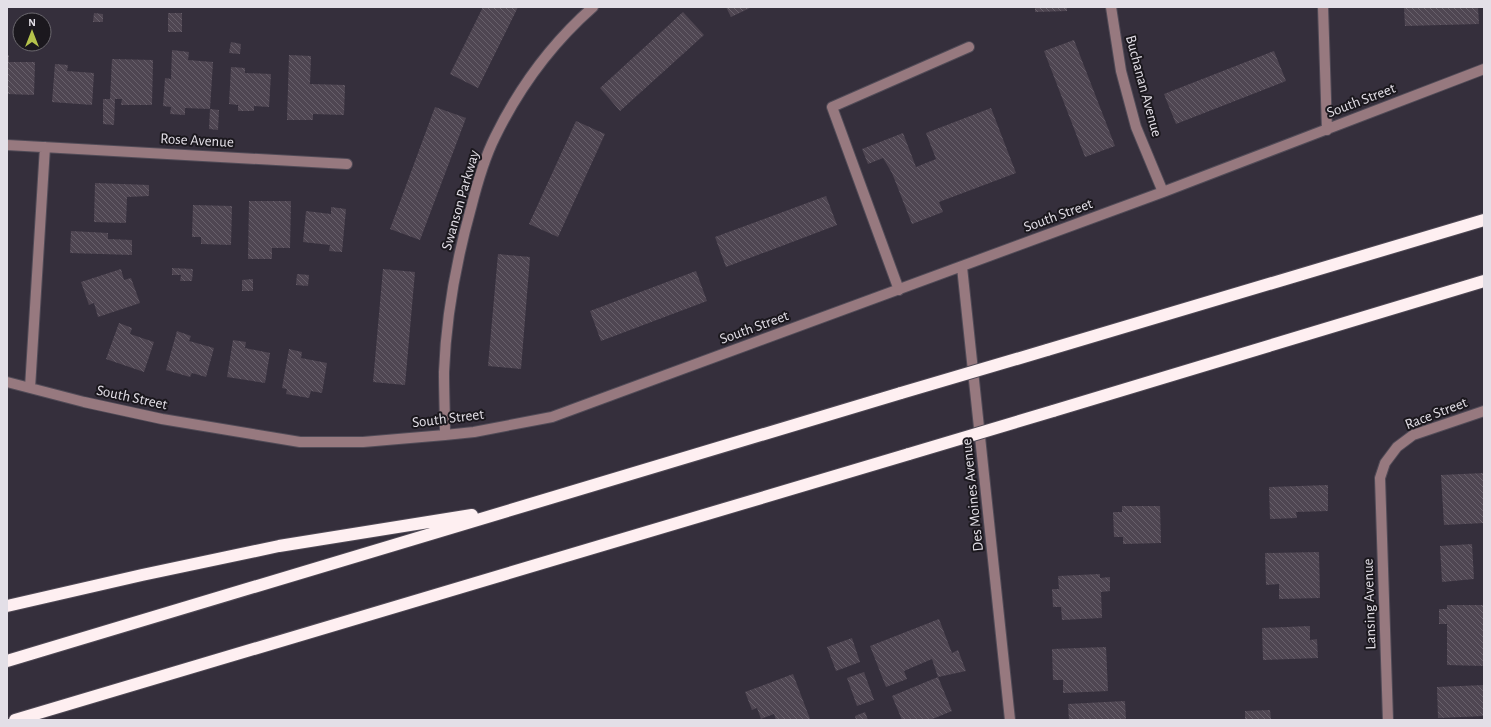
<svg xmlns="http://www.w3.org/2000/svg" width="1491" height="727" font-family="'Alegreya Sans',sans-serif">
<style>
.building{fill:url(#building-back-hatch)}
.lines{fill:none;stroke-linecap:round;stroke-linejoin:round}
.minor-casing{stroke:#514b57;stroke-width:12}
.highway-casing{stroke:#514b57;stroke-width:14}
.minor{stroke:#97797f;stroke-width:10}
.highway{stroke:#feeff1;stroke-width:12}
.highway-bridge-casing{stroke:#514b57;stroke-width:14;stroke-linecap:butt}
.highway-bridge{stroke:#feeff1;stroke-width:12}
.labels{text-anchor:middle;stroke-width:4;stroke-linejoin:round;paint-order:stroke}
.street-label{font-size:15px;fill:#e3dfe7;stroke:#1b181e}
</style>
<defs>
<pattern id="building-back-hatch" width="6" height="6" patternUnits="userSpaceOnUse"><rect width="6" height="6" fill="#4f4652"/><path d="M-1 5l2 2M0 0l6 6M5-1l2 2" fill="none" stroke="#68606b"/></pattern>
</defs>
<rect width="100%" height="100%" fill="#352f3c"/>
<path class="building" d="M483 7H518L478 88 450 74Z
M726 7H752L731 17Z
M1035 7H1067V11L1035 12Z
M1404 7H1478L1479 24 1405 26Z
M683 12 704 35 620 111 600 88Z
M94 13 103 14V22H93Z
M168 13H182V32H168Z
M1074 40 1115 146 1085 157 1044 51Z
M231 42 241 44 240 54 229 53Z
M172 50 189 52 188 60 213 62 210 109 185 108V115L170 114 171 107 163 106 165 78 171 79Z
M1274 51 1286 81 1176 124 1164 94Z
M7 55H9V62H35L34 95 7 94Z
M289 55 311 56 310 84 345 85 344 115 313 114V120H287Z
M112 59 153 60 152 105H121L122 99H115L114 125 103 124V99H110Z
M55 64 68 65 67 71 94 73 92 105 52 102Z
M231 67 245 68V73L271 74 269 107 254 106V111H238V105L229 104Z
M435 107 466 118 420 240 390 229Z
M991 108 1016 173 939 202 943 212 912 224 892 173 883 158 868 164 862 149 903 133 916 167 936 159 926 133Z
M210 109 219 110 218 130 209 129Z
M576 121 605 134 558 237 529 224Z
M95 183 149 185V196L127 197 126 223 94 222Z
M826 196 837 225 726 267 715 237Z
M249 201H291L290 248H272V259H248Z
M193 205 232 206 231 245 201 244V237H192Z
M331 207 346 209 342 252 329 251 330 245 303 242 306 211 331 214Z
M71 231 108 233V239L132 240V255L70 253Z
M498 254 530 257 521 369 488 366Z
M172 268 193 269 192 281H180L181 275H172Z
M121 269 124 280 131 278 140 303 98 317 94 303 89 305 81 282Z
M383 269 415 272 405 385 373 382Z
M696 271 707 301 601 341 590 311Z
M297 274 309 275 308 286 296 285Z
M253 279V291H242V280Z
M119 323 132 328 130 334 154 342 144 372 106 359Z
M177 331 191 336 189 341 214 348 206 377 192 373 190 377 166 370Z
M233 340 246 342 245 348 270 353 265 383 227 377Z
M289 349 302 352 301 358 327 363 322 393 311 391 309 398 286 394 287 389 282 388Z
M1484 473V523L1444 525 1441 475Z
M1328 485V511L1296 512 1297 518 1270 519 1269 487Z
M1122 506H1160L1161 543 1123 544V537H1114L1113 512H1122Z
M1472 544 1474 579 1442 582 1440 546Z
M1319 552 1320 598 1279 599V584L1266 585 1265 553Z
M1100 574V578L1110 577V591L1101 592 1102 618 1062 620 1061 607H1053L1052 589H1059L1058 576Z
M1447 605H1484V666L1447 665V624H1439V609H1447Z
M939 619 952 653 958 650 966 671 938 677 932 659 904 671 907 679 886 687 870 646Z
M1310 626V640L1317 639 1318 658 1263 660 1262 628Z
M852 638 860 662 836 671 827 647Z
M1106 647 1108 691 1063 693V680H1053L1052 649Z
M864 672 874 700 857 706 847 678Z
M793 674 810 719 776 720 774 714 761 719 757 708 752 710 745 692Z
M938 677 952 711 930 720H902L892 696Z
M1484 685V716L1438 718 1437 687Z
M1125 701 1126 720H1069L1068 704Z
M1270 710 1271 720H1245V711Z
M865 712 868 720H856L855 716Z"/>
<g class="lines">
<g class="minor-casing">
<path id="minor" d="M1111 7 1121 71 1136 127 1163 192
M1323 7 1327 130
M7 145 347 164
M962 267 1010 720
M899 290 832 107 969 47
M7 382 84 402 162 419 300 442H363L445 435 474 432 552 417 1163 192 1484 69
M30 388 45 147
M445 435C445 414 444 393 444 372 446 316 456 262 471 208 477 184 484 159 495 137 519 88 552 43 593 7
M1388 720 1380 478 1385 463 1397 447 1413 435 1484 411"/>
</g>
<g class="highway-casing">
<path id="highway" d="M1047 350 1484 220
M1053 411 1484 281
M7 606 142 575 279 546 472 515
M7 661 901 393
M15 720 909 454"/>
</g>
<use href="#minor" class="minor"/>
<use href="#highway" class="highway"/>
<g class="highway-bridge-casing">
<path id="highway-bridge" d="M901 393 1047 350
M909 454 1053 411"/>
</g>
<use href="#highway-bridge" class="highway-bridge"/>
</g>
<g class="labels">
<g class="street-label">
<text transform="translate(1144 86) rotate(75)" y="5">Buchanan Avenue</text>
<text transform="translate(1361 100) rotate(-21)" y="5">South Street</text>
<text transform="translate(197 140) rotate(3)" y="5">Rose Avenue</text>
<text transform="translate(460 200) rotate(-74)" y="5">Swanson Parkway</text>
<text transform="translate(1058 215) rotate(-20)" y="5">South Street</text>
<text transform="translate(754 327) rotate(-20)" y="5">South Street</text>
<text transform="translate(132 397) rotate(12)" y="5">South Street</text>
<text transform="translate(1436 413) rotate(-21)" y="5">Race Street</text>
<text transform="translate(448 418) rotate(-7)" y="5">South Street</text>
<text transform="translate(972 495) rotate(-96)" y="5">Des Moines Avenue</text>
<text transform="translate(1369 604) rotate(-92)" y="5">Lansing Avenue</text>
</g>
</g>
<rect width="1491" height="727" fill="none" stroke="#e3dfe7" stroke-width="16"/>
<g transform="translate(32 32)"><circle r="19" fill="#1b181e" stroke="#6b686e"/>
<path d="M0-3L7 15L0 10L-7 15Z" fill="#b4c24b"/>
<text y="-6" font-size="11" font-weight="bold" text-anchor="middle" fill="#e3dfe7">N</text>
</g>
</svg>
